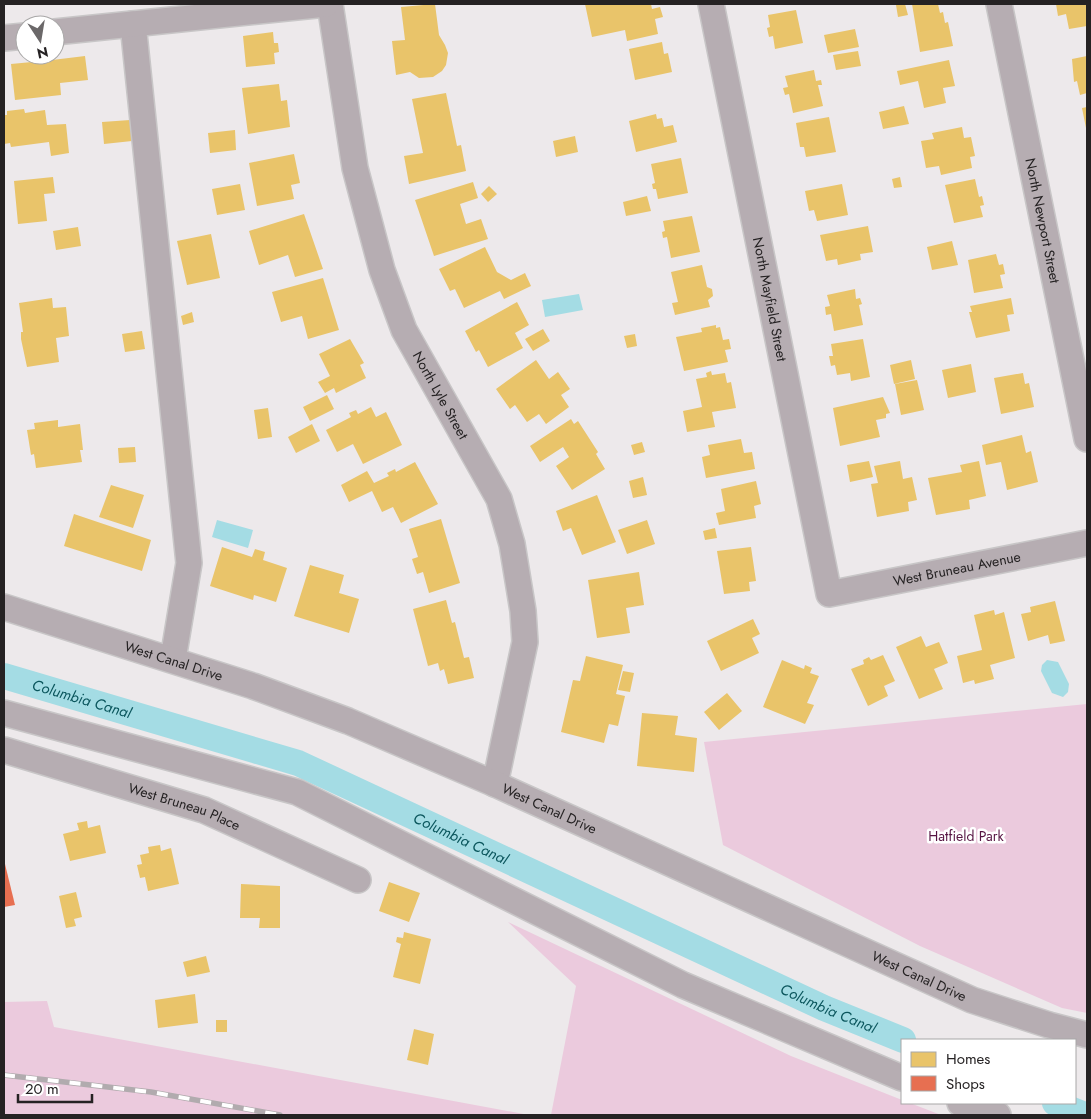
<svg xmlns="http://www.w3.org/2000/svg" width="1091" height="1119" font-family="Jost,sans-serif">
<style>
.green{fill:#ebcadd}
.water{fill:#a4dce4}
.homes{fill:#e9c46a}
.shops{fill:#e76f51}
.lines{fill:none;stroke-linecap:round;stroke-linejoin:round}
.canal{stroke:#a4dce4;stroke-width:26}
.minor-casing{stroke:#c8c6c7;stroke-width:28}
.minor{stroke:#b6adb2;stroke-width:25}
.rail-casing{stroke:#b1abae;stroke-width:5.5}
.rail{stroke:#fff;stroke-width:4;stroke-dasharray:11;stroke-linecap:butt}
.labels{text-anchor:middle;stroke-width:5;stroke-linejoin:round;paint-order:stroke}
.street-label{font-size:14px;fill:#252223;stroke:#fff}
.park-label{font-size:14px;fill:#571443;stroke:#fff}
.water-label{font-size:15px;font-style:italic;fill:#0b565d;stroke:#fff}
</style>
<rect width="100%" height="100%" fill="#ede9eb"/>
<path class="green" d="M1087 704V1013L1062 1008 920 946 723 845 704 742Z
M508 922 791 1056 902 1100V1103H910L941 1115H551L576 986Z
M47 1001 54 1027 529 1115H4V1002Z"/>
<path class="water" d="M579 294 583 310 545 317 542 300Z
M217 520 253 530 248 548 212 537Z
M1047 660 1058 662 1069 684 1068 692 1063 697 1052 693 1041 671 1042 665Z"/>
<path class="homes" d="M435 4 439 35 445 45 448 53 446 65 442 71 433 77 419 78 410 72 396 75 392 41 405 40 401 7Z
M585 4H651L652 9 660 7 663 17 655 19 658 34 627 41 625 30 592 37Z
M905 4 908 15 898 17 896 5Z
M912 4H938L940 13 943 12 945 23 948 22 953 46 920 52Z
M1056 4H1087V26L1069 29 1066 14 1058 16Z
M796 10 803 43 775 49 773 36 769 37 767 28 770 27 768 15Z
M855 29 859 47 828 53 824 35Z
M273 32 274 43H278L279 52 274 53 275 64 246 67 243 36Z
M662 42 664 54 668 53 672 72 635 80 629 49Z
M858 51 861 66 836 70 833 55Z
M41 56 44 61 85 56 88 80 60 83 61 95 15 100 11 64 32 62 34 57Z
M1087 56V93L1080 95 1077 81 1074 82 1072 59Z
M949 60 955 86 943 88 946 103 924 108 918 81 900 85 897 71Z
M814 70 816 81 821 80 822 85H818L823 106 793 113 789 94 785 95 783 88 788 87 785 76Z
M279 84 281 101 287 100 290 127 248 134 242 88Z
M446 93 457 146 461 145 466 171 409 184 404 156 423 153 412 99Z
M904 106 909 124 883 129 879 112Z
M1087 107V128H1086L1082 108Z
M24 109 25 113 45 110 47 125 66 124 69 153 51 156 49 142 11 147 10 143 4 144V115H7V111Z
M656 114 657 119 662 118 664 127 673 125 677 142 636 152 629 121Z
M829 117 836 152 806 157 804 147H800L796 123Z
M130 120 132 141 104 144 102 122Z
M962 127 964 138 971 137 975 156 970 157 972 168 941 175 939 166 926 168 921 141 934 139 932 133Z
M235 130 236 150 210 153 208 133Z
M575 136 578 152 556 157 553 141Z
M294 154 300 183 291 185 294 199 257 206 249 163Z
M681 158 688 193 658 199 656 189H653L652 184 655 183 651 164Z
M53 177 55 193 44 194 47 221 18 224 14 181Z
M900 177 902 187 894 188 892 179Z
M975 179 979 197 982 196 984 205 980 206 983 217 954 223 945 185Z
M473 182 478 198 460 204 466 224 481 219 488 239 434 256 415 200Z
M240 184 245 210 217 215 212 189Z
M842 184 848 215 817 221 814 210 809 211 805 191Z
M489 186 497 194 488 202 481 194Z
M647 196 651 211 626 216 623 202Z
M304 214 323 269 295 277 288 255 259 265 249 231Z
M692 216 700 252 671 258 667 237 663 238 662 232 665 231 663 221Z
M868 226 873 252 860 254 861 260 838 265 837 259 826 261 820 235Z
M78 227 81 246 56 250 53 231Z
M211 234 220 278 187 285 177 241Z
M952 241 958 265 932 270 927 247Z
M485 247 497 272 511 280 525 273 531 286 504 299 500 291 464 308 455 289 450 291 439 269Z
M996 254 999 265 1003 264 1005 274 1000 275 1003 288 974 293 968 260Z
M702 265 707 287 712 289 713 296 708 300 710 307 675 315 672 303 678 302 671 272Z
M323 278 339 330 308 339 302 316 281 322 272 292Z
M855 289 856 299 860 298 862 304 859 305 863 325 834 331 831 314 826 315 825 307 830 306 827 295Z
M52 298 53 308 66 307 69 336 56 338 59 362 27 367 21 339V332H23L19 303Z
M1011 298 1014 314 1007 315 1010 331 976 338 969 312H972L970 306Z
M517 302 529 325 515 333 523 348 488 367 479 350 476 352 465 331Z
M192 312 194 322 183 325 181 316Z
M716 325V328L720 327 723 340 729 339 731 349 725 350 728 362 684 371 676 337 702 332 701 328Z
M543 329 550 341 533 351 525 339Z
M142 331 145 349 125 352 122 334Z
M635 334 637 346 627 348 624 336Z
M350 339 364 363 360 365 366 378 336 393 334 388 325 393 318 382 330 376 319 354Z
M863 339 870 377 851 381 850 373 837 375 835 365 831 366 829 356H833L831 344Z
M536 360 549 379 558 372 570 389 561 395 569 407 546 424 539 414 527 422 515 405 510 409 496 389Z
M911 360 915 379 894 384 890 365Z
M971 364 976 392 948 398 942 370Z
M711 371 712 375 725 373 727 383 731 382 736 408 712 412 715 427 687 432 683 411 702 407 696 379 707 377 706 373Z
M1023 373 1025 384 1029 383 1034 407 1001 414 994 378Z
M917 380 924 410 901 415 895 384Z
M327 395 334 409 310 421 303 407Z
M883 397 890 413 886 414V418L876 420 880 437 840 446 833 408Z
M371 407 376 417 386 412 402 445 363 464 353 444 337 452 326 430 351 417 349 413 356 410 358 414Z
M268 408 272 437 258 439 254 410Z
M571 419 574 424 578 421 598 452 596 454 605 469 572 490 556 466 569 457 563 447 540 462 530 446Z
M58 420V427L80 424 83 450H80L82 462 36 468 34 454 31 455 27 430 35 429 34 423Z
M312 424 320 441 296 453 288 437Z
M1022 435 1026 453 1031 451 1038 482 1007 490 1001 462 986 465 982 445Z
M741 439 744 453 752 452 755 469 706 478 702 457 710 455 708 445Z
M642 442 645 452 634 455 631 445Z
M135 447 136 462 119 463 118 448Z
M869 461 873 477 850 482 847 465Z
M900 461 903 479 912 477 917 500 908 502 909 511 877 517 871 484 878 483 874 466Z
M979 461 986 496 969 500 970 509 936 515 928 478 962 472 960 465Z
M415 462 438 504 401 523 393 507 382 512 372 491 349 502 341 485 367 471 374 483 389 476 387 473 395 469 396 472Z
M643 477 647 495 633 498 629 481Z
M756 481 761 504 754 506 756 518 719 525 716 513 725 511 721 489Z
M111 485 144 495 133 528 99 517Z
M597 495 616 542 582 555 571 528 563 531 556 511Z
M74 514 151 540 142 571 64 546Z
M441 519 460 583 429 593 423 572 417 574 412 559 418 557 409 529Z
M647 520 655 544 627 554 618 530Z
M715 528 717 538 705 540 703 531Z
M222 547 252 557 255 549 265 552 263 560 287 568 276 602 254 595 253 600 210 586Z
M751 547 756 581 749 582 750 591 724 594 717 551Z
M310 565 344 575 339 593 359 599 349 633 294 616Z
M639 572 644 605 626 608 630 633 597 638 588 580Z
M446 600 452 623 455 622 464 658 469 657 474 678 448 684 444 669 440 671 438 663 428 666 413 609Z
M1055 601 1065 641 1050 644 1048 635 1028 641 1021 614 1031 612 1030 607Z
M994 610 995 615 1004 612 1015 658 990 665 994 679 975 684 974 680 963 683 957 656 982 650 974 615Z
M753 619 760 634 752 638 759 653 721 671 707 641Z
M921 636 926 647 939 642 948 663 934 669 943 689 919 699 896 647Z
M883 655 895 681 884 686 888 696 868 706 851 669 864 664 863 660 869 657 871 660Z
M586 656 623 665 616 694 625 696 618 726 609 724 604 743 561 732 573 680 580 681Z
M782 660 804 669 805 665 812 668 810 673 819 676 807 703 814 705 805 724 763 707Z
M623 671 634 673 630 692 618 690Z
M727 693 742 711 719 730 704 712Z
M642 713 678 716 675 735 697 738 694 772 637 766Z
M87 821 88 828 100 825 106 853 70 861 63 834 79 830 77 823Z
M160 845 161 851 171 848 179 884 148 891 145 877 140 878 137 865 142 864 140 855 149 853 148 847Z
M389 882 420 893 409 922 379 911Z
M241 884 280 886V928H259L260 918H240Z
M76 892 82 917 74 919 76 926 66 928 59 896Z
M404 932 431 939 420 984 393 977 401 944 396 942 397 937 403 938Z
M206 956 210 972 187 977 183 962Z
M195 994 198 1023 158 1028 155 1000Z
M216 1020H227V1032H216Z
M414 1029 434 1034 428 1065 407 1060Z"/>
<path class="shops" d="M4 860 15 905 4 907Z"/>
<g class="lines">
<g class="canal">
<path id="s1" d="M4 676 298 763 824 1008 903 1040"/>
<path d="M1055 1103 1085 1115"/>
</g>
<g class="minor-casing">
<g id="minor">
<path id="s2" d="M330 4 355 168 382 270 404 330 499 499 512 544 523 611 525 642 495 784"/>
<path id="s3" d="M711 4 829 594 1087 543"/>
<path id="s4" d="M999 4 1087 439"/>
<path d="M133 24 189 563 173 659"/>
<path d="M55 32 326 4"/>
<path d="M4 38 25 36"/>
<path id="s5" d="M4 607 253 686 348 721 495 784 972 1000 1049 1025 1087 1035"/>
<path d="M4 713 297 792 683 985 902 1078"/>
<path id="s6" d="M4 750 204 810 358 880"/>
<path d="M960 1103 998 1115"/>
</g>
</g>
<use href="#minor" class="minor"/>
<g class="rail-casing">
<path id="rail" d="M4 1075 151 1092 280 1115"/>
</g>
<use href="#rail" class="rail"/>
</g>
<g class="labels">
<g class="street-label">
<text dy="5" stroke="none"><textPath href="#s4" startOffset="221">North Newport Street</textPath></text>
<text dy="5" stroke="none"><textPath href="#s3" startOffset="301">North Mayfield Street</textPath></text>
<text dy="5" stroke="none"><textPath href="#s2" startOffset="410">North Lyle Street</textPath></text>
<text dy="5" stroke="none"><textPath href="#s3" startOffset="732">West Bruneau Avenue</textPath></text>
<text dy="5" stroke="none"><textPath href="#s5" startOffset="178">West Canal Drive</textPath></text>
<text dy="5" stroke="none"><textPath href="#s6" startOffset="189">West Bruneau Place</textPath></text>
<text dy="5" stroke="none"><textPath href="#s5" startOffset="582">West Canal Drive</textPath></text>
<text dy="5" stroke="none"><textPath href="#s5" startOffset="988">West Canal Drive</textPath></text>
</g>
<g class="park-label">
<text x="966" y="841">Hatfield Park</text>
</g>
<g class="water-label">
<text dy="5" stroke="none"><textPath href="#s1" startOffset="81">Columbia Canal</textPath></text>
<text dy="5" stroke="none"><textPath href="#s1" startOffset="486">Columbia Canal</textPath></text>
<text dy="5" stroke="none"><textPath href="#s1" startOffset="891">Columbia Canal</textPath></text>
</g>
</g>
<rect width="1091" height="1119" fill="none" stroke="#252223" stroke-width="10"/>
<rect x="901" y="1039" width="175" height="65" fill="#ffffff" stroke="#a8a7a7"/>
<rect x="911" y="1052" width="25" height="15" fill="#e9c46a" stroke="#a8a7a7"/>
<text x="946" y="1064" font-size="15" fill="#252223">Homes</text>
<rect x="911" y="1076" width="25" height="15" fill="#e76f51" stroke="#a8a7a7"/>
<text x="946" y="1089" font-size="15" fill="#252223">Shops</text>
<g transform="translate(40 40) rotate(168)"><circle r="24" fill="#ffffff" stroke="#a8a7a7"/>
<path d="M0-4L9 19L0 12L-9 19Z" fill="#6b6869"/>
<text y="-8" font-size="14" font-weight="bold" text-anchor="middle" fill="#252223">N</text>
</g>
<path d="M18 1094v8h74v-8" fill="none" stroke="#252223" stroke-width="2.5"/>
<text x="25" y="1094" font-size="15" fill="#252223" stroke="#ffffff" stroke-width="4" paint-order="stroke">20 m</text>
</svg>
